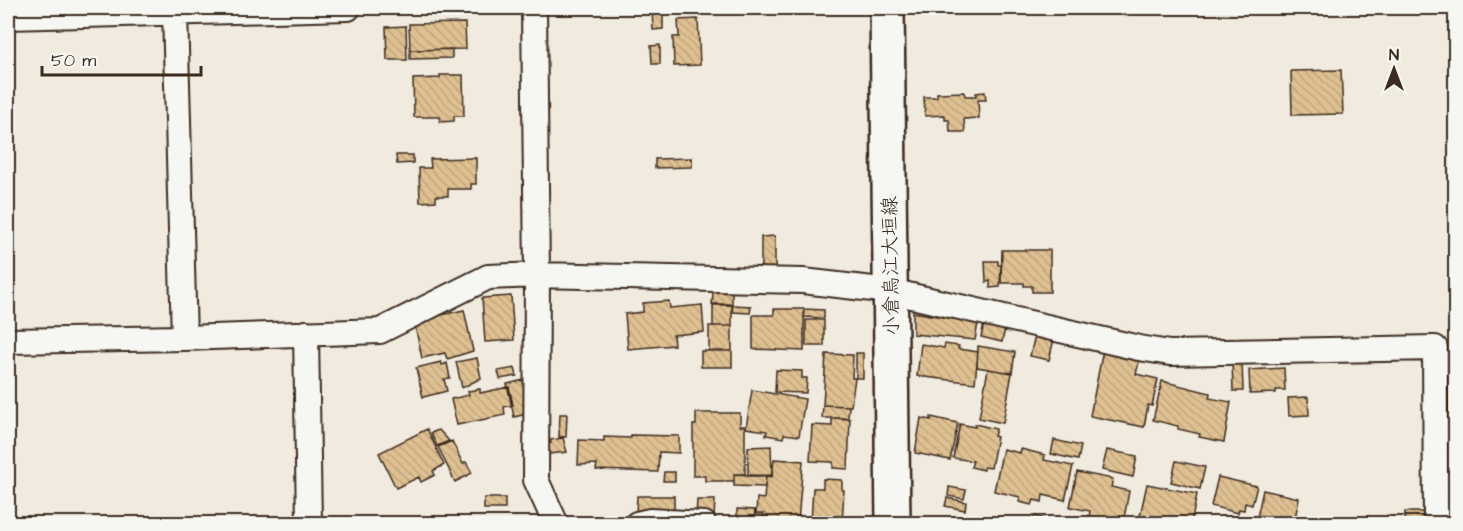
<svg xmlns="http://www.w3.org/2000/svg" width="1463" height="531" font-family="'Architects Daughter','Klee One',sans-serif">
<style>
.building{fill:url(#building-back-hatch);stroke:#3b2a1e;stroke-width:1.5}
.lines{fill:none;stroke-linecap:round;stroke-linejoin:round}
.street-casing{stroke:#3b2a1e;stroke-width:28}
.secondary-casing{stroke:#3b2a1e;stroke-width:38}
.street{stroke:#f6f6f2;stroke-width:24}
.secondary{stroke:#f6f6f2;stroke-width:33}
.labels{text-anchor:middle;stroke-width:4.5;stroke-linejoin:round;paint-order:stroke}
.street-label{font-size:20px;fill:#3b2a1e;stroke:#f6f6f2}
</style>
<defs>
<pattern id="building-back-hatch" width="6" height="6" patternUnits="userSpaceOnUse" patternTransform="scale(1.5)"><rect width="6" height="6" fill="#dfc092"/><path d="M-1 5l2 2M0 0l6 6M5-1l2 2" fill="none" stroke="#c0a57d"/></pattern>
</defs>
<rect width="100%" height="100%" fill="#f1ebdf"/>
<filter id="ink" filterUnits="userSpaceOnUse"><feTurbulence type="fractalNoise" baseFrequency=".0167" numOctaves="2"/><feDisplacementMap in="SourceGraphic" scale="12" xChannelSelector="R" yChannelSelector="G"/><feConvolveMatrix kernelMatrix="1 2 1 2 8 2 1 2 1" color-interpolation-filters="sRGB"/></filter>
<g filter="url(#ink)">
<path class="building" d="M652 8H663V29L653 30Z
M698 19 700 65 674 66 673 37H679L678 20Z
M465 23 466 49 410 50 409 24Z
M406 26 407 60H387L386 27Z
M660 45V64H652L651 46Z
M452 49V58L410 59V50Z
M1341 70 1343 114 1292 115 1291 71Z
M440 75H463L464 116H454V121L440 122V117H414L413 79 440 78Z
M964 92 965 96H976V93L985 92 986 100H978L979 118 964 119 965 132H950L949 120H945V115L925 116 924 97H937V93Z
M396 155H413V163L397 164Z
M476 158V184H471V189H448V196H436V201L420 202 419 168H431L430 159Z
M692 158V167L655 168V159Z
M775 236V268H761V237Z
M1002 250H1050V292H1032V286H1024V283H1001Z
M985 261H998V265H1001L1000 287 990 288V281L986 282Z
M714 283H732V304H712Z
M511 296 514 340 485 342 482 298Z
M669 301 670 308 702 305 704 332 673 335 674 345 628 349 625 314 643 312V303Z
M713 305H732V326H713Z
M733 305 751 306 750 313 732 312Z
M774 309H804V351L753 349V315H774Z
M804 309 824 310V318L804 317Z
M464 310 473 351 447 359 445 353 422 358 414 321Z
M913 312 978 323 975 340 913 334Z
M806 320H824V346H806Z
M984 324 1005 329 1002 342 981 337Z
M709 326H732V351H709Z
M1035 335 1054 339 1049 360 1030 356Z
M921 344 944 348 945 344 959 346 958 349 978 352 975 383 917 376Z
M978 346 1015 352 1012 373 977 367Z
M1103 350 1140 358 1136 374 1158 379 1152 406 1148 405 1144 427 1090 416Z
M701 351H732V367H701Z
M856 353H863V378H856Z
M826 354 853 355 852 378H855L851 406 823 405Z
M477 358 481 378 462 388 456 362Z
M1232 361H1242L1243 391H1233Z
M441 362 442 365 447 363 450 378 444 379 447 391 423 397 416 368Z
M515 368 517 376 500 379 498 371Z
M1284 368 1285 390H1276V393L1250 394 1249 370Z
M988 369 1012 373 1003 423 979 418Z
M776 370 802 371V378H807L806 393 775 392Z
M524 380 531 413 514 417 507 384Z
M1162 381 1210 393 1209 398 1231 402 1224 442 1199 437 1200 434 1178 429V426L1153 420Z
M509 387 513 405 504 407 505 415 457 425 451 399 469 395 468 391 480 389V393Z
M752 390 805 399 799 436 784 434 783 438 766 435 767 431 746 428Z
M1308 397 1309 415 1289 416 1288 398Z
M823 405 849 406 848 418H822Z
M696 413H740V426H745V474H734V481H705V476H693V425H696Z
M560 414H567L566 437H559Z
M931 417 958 423 950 460 915 453 921 418 931 420Z
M832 418 850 419 848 469 833 468V462L810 461 812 425 832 426Z
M960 424 975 427V424L996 429 994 436 997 437 991 468 984 467V470L971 467 973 461 953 458Z
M427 429 444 465 433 471 435 475 421 482 419 477 396 488 379 453Z
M439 430 449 441 437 446 431 433Z
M631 435 679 436V453L659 452 658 472 596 470 597 464 578 465 579 440 604 441V437L631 438Z
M563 438 567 452 549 454 547 443H551L550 440Z
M1054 440 1081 446 1078 460 1051 454Z
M452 441 463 464 466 462 472 473 455 482 438 447Z
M771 446 772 475 748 476V447Z
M1003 449 1020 453 1021 449 1045 455 1044 460 1073 466 1065 500 1043 495 1042 502 1034 500 1032 505 1019 502 1020 497 994 491Z
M1107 450 1137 456 1133 477 1102 470Z
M774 459 803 461 798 522 763 519 764 514H756L757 498 764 499 766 476 772 477Z
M1176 461 1205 467 1200 489 1171 482Z
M664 472H675V481H663Z
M1077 472 1113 479 1111 487 1129 491 1123 524 1089 517 1090 511 1070 507Z
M734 474 766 476 765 487 734 486Z
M1218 477 1257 486 1252 505 1245 503 1244 510 1239 509 1238 513 1211 506Z
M823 479 842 480V490H844L842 523 811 522 813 488H823Z
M1147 484 1197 494 1191 524 1165 520 1164 524H1159L1150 522V518L1140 516Z
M949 487 966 490 964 499 948 496Z
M1263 490 1299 498 1294 524 1256 522Z
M637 496H674V515L636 514Z
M484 498H505V509H484Z
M947 498 966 502 965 510 945 506Z
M697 500H715L714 518H696Z
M737 509 755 510 754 519 737 518Z
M1405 512H1427V524H1405Z
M1034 516 1053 521 1052 524H1032Z"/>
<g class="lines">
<g class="street-casing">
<path id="street" d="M534 8 537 275 536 480 556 524
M175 12 184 338 380 331 488 277 537 275 803 281 890 291 1139 348 1170 353 1435 348 1436 524
M8 17 348 8
M306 333 309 524
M8 341 184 338
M637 524 650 521 704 524"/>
</g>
<g class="secondary-casing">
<path id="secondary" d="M887 8 893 524"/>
</g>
<use href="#street" class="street"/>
<use href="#secondary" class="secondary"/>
</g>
</g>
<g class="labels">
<g class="street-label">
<text transform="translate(890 266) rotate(-91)" y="7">小倉烏江大垣線</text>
</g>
</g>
<rect width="1463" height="531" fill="none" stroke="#f6f6f2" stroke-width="30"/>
<rect x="15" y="15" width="1433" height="501" fill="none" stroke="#3b2a1e" stroke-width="2" filter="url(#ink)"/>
<g transform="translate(1394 69)" stroke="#f6f6f2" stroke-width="4.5" paint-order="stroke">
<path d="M0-4.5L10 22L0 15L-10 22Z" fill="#3b2a1e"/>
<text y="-9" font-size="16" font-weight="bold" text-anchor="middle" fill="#3b2a1e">N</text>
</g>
<path d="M42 66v9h159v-9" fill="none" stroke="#3b2a1e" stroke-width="3"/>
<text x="51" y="66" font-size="18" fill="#3b2a1e" stroke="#f6f6f2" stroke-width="4.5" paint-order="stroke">50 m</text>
</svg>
